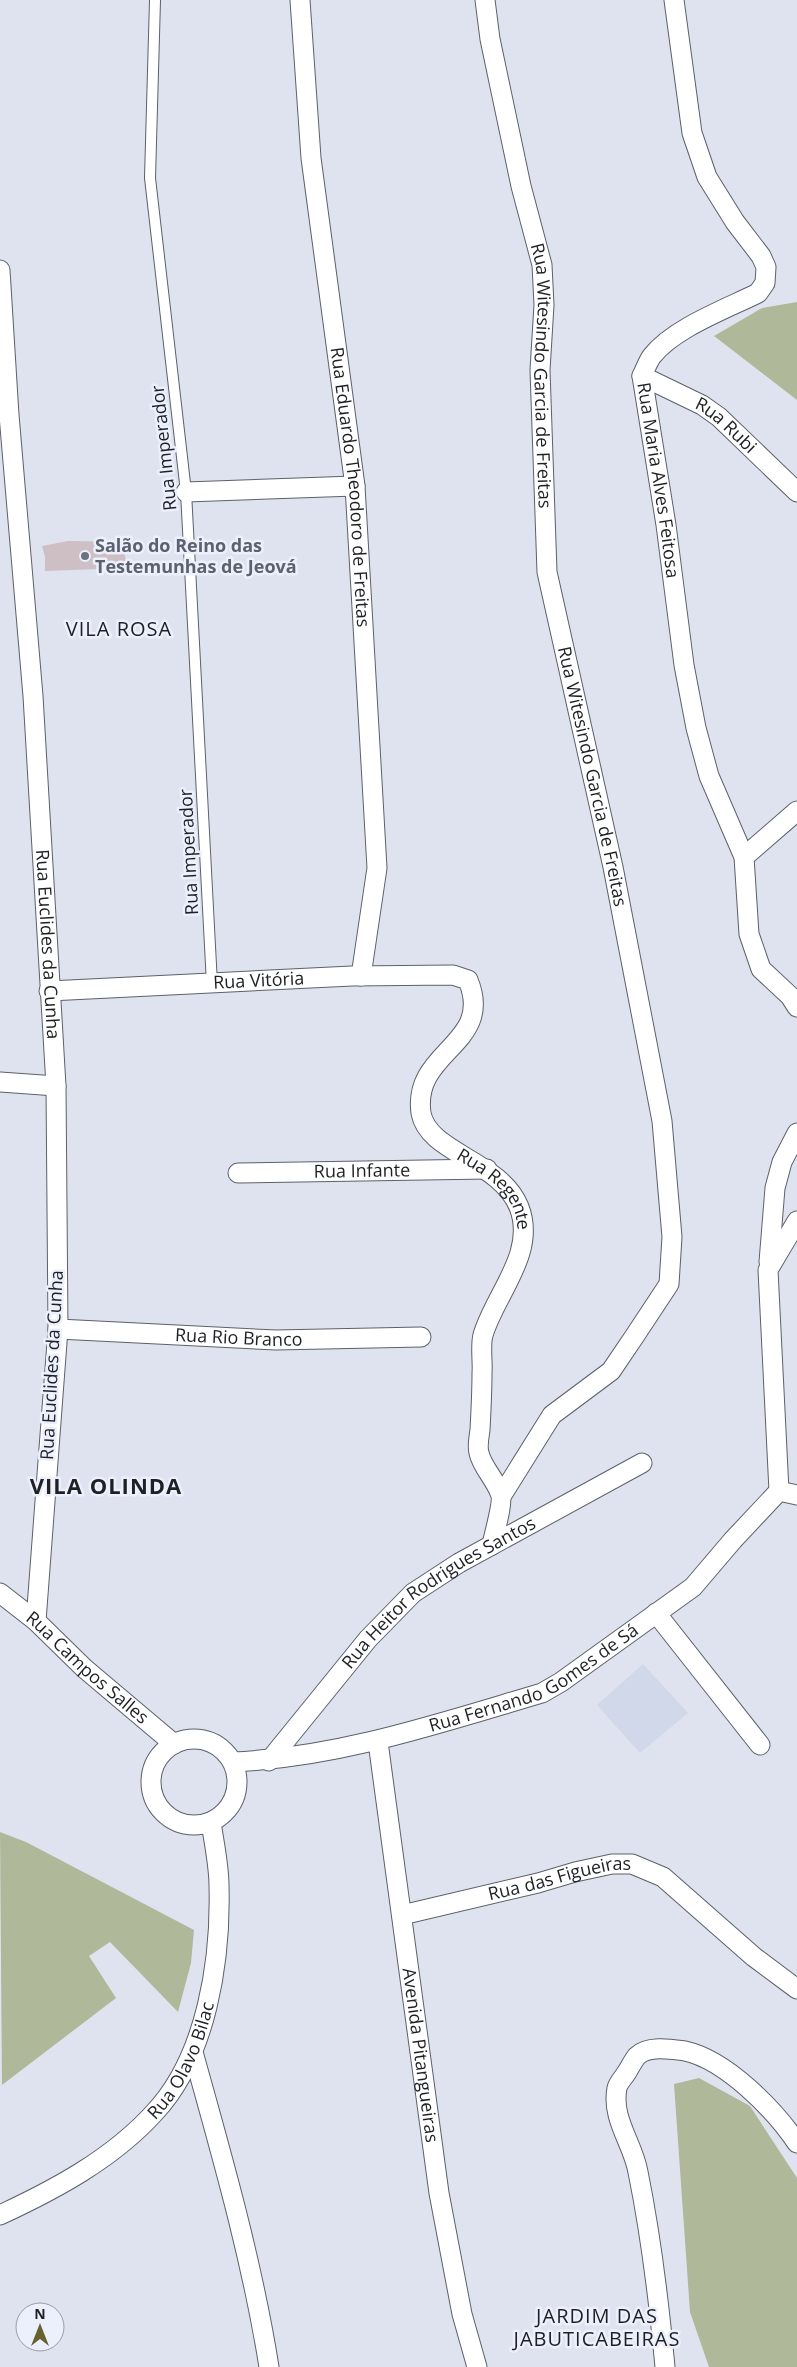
<svg xmlns="http://www.w3.org/2000/svg" width="797" height="2367" font-family="'Open Sans',sans-serif">
<style>
.built{fill:#d1d8ea}
.green{fill:#b0b89a}
.building{fill:#cdbfc3}
.lines{fill:none;stroke-linecap:round;stroke-linejoin:round}
.lane-casing{stroke:#5c606a;stroke-width:12}
.street-casing{stroke:#5c606a;stroke-width:21}
.lane{stroke:#fff;stroke-width:10}
.street{stroke:#fff;stroke-width:19}
.worship-dot{fill:#6b7280;stroke:#ecf0fc;stroke-width:2}
.labels{text-anchor:middle;stroke-width:5;stroke-linejoin:round;paint-order:stroke}
.street-label{font-size:18px;fill:#1e2024;stroke:#ecf0fc}
.worship-label{font-size:18px;font-weight:bold;fill:#5b616d;stroke:#ecf0fc;text-anchor:start}
.quarter-label{font-size:20px;letter-spacing:1px;fill:#1e2024;stroke:#ecf0fc}
.district-label{font-size:22px;font-weight:bold;letter-spacing:1px;fill:#1e2024;stroke:#ecf0fc}
</style>
<rect width="100%" height="100%" fill="#dfe3ef"/>
<path class="built" d="M643 1664 688 1713 640 1753 597 1705Z"/>
<path class="green" d="M797 302V400L714 336 762 308Z
M0 1832 26 1842 194 1930 191 1963 178 2012 110 1942 89 1956 116 1998 2 2085Z
M699 2078 750 2106 797 2178V2367H709L690 2312 674 2084Z"/>
<path class="building" d="M68 541 124 542 126 568 45 571V557L42 546Z"/>
<g class="lines">
<g class="lane-casing">
<path id="lane" d="M155 0 150 178 186 492 212 984"/>
</g>
<g class="street-casing">
<g id="street">
<path id="s1" d="M300 0 311 158 355 486 377 868 361 976"/>
<path id="s2" d="M485 0 490 39 521 186 542 265 544 305 540 370 547 572 613 867 662 1121 672 1237 669 1284 634 1337 611 1371 552 1415 502 1495"/>
<path id="s3" d="M674 0 692 133 707 177 735 222 761 256 766 267 765 283 758 293C726 309 674 328 652 356 648 361 645 370 642 376L666 525 684 665 696 728 709 776 744 857 749 934 761 969 790 996 797 1007"/>
<path id="s4" d="M0 270 9 415 33 696 56 1086 58 1329 36 1621"/>
<path id="s5" d="M642 376 702 405 719 417 797 492"/>
<path d="M186 492 355 486"/>
<path d="M744 857 797 811"/>
<path id="s6" d="M49 991 352 976 453 975 468 980C495 1045 412 1050 421 1113 428 1153 500 1160 519 1207 537 1253 495 1294 483 1335 480 1346 483 1362 482 1373 482 1392 481 1411 480 1430 479 1437 477 1446 479 1453 482 1467 495 1479 500 1493 504 1501 494 1534 492 1545"/>
<path d="M0 1082 56 1086"/>
<path id="s7" d="M238 1173 487 1169"/>
<path d="M797 1221 768 1270 779 1491 797 1495"/>
<path d="M769 1262 775 1188 782 1162 797 1133"/>
<path id="s8" d="M58 1329 276 1340 421 1337"/>
<path id="s9" d="M0 1593 36 1621 84 1668 174 1744"/>
<path d="M656 1613 760 1745"/>
<circle cx="194" cy="1782" r="43"/>
<path id="s10" d="M378 1742 439 2193 462 2314 477 2367"/>
<path id="s11" d="M269 1761 368 1639 413 1593 459 1563 642 1463"/>
<path id="s12" d="M233 1762C340 1757 440 1723 542 1693L561 1682 693 1587 733 1540 779 1491"/>
<path id="s13" d="M402 1915 538 1883 575 1872 612 1864H632L663 1877 754 1957 797 1989"/>
<path d="M193 2052C222 2156 252 2260 269 2367"/>
<path id="s14" d="M0 2215C56 2189 112 2159 154 2113 207 2057 221 1960 219 1886 219 1865 214 1843 211 1822"/>
<path d="M665 2367C659 2302 651 2236 638 2172 633 2143 611 2119 617 2088 618 2083 624 2077 627 2072 630 2067 633 2061 637 2056 648 2045 671 2049 685 2051 726 2060 774 2109 797 2143"/>
</g>
</g>
<use href="#lane" class="lane"/>
<use href="#street" class="street"/>
</g>
<circle class="worship-dot" cx="85" cy="556" r="5"/>
<g class="labels">
<g class="street-label">
<text dy="6" stroke="none"><textPath href="#s2" startOffset="382">Rua Witesindo Garcia de Freitas</textPath></text>
<text dy="6" stroke="none"><textPath href="#s5" startOffset="98">Rua Rubi</textPath></text>
<text transform="translate(164 448) rotate(-96)" y="6">Rua Imperador</text>
<text dy="6" stroke="none"><textPath href="#s3" startOffset="569">Rua Maria Alves Feitosa</textPath></text>
<text dy="6" stroke="none"><textPath href="#s1" startOffset="490">Rua Eduardo Theodoro de Freitas</textPath></text>
<text dy="6" stroke="none"><textPath href="#s2" startOffset="788">Rua Witesindo Garcia de Freitas</textPath></text>
<text transform="translate(189 852) rotate(-93)" y="6">Rua Imperador</text>
<text dy="6" stroke="none"><textPath href="#s4" startOffset="676">Rua Euclides da Cunha</textPath></text>
<text dy="6" stroke="none"><textPath href="#s6" startOffset="210">Rua Vitória</textPath></text>
<text dy="6" stroke="none"><textPath href="#s7" startOffset="124">Rua Infante</textPath></text>
<text dy="6" stroke="none"><textPath href="#s6" startOffset="680">Rua Regente</textPath></text>
<text dy="6" stroke="none"><textPath href="#s8" startOffset="181">Rua Rio Branco</textPath></text>
<text transform="translate(52 1365) rotate(-87)" y="6">Rua Euclides da Cunha</text>
<text dy="6" stroke="none"><textPath href="#s11" startOffset="242">Rua Heitor Rodrigues Santos</textPath></text>
<text dy="6" stroke="none"><textPath href="#s9" startOffset="115">Rua Campos Salles</textPath></text>
<text dy="6" stroke="none"><textPath href="#s12" startOffset="316">Rua Fernando Gomes de Sá</textPath></text>
<text dy="6" stroke="none"><textPath href="#s13" startOffset="162">Rua das Figueiras</textPath></text>
<text dy="6" stroke="none"><textPath href="#s10" startOffset="316">Avenida Pitangueiras</textPath></text>
<text dy="6" stroke="none"><textPath href="#s14" startOffset="246">Rua Olavo Bilac</textPath></text>
</g>
<g class="worship-label">
<text x="95" y="552">Salão do Reino das<tspan x="95" dy="21">Testemunhas de Jeová</tspan></text>
</g>
<g class="quarter-label">
<text x="119" y="636">VILA ROSA</text>
<text x="597" y="2323">JARDIM DAS<tspan x="597" dy="23">JABUTICABEIRAS</tspan></text>
</g>
<g class="district-label">
<text x="106" y="1494">VILA OLINDA</text>
</g>
</g>
<g transform="translate(40 2327)"><circle r="24" fill="#ecf0fc" stroke="#9a9da6"/>
<path d="M0-4L9 19L0 12L-9 19Z" fill="#66612e"/>
<text y="-8" font-size="14" font-weight="bold" text-anchor="middle" fill="#1e2024">N</text>
</g>
</svg>
